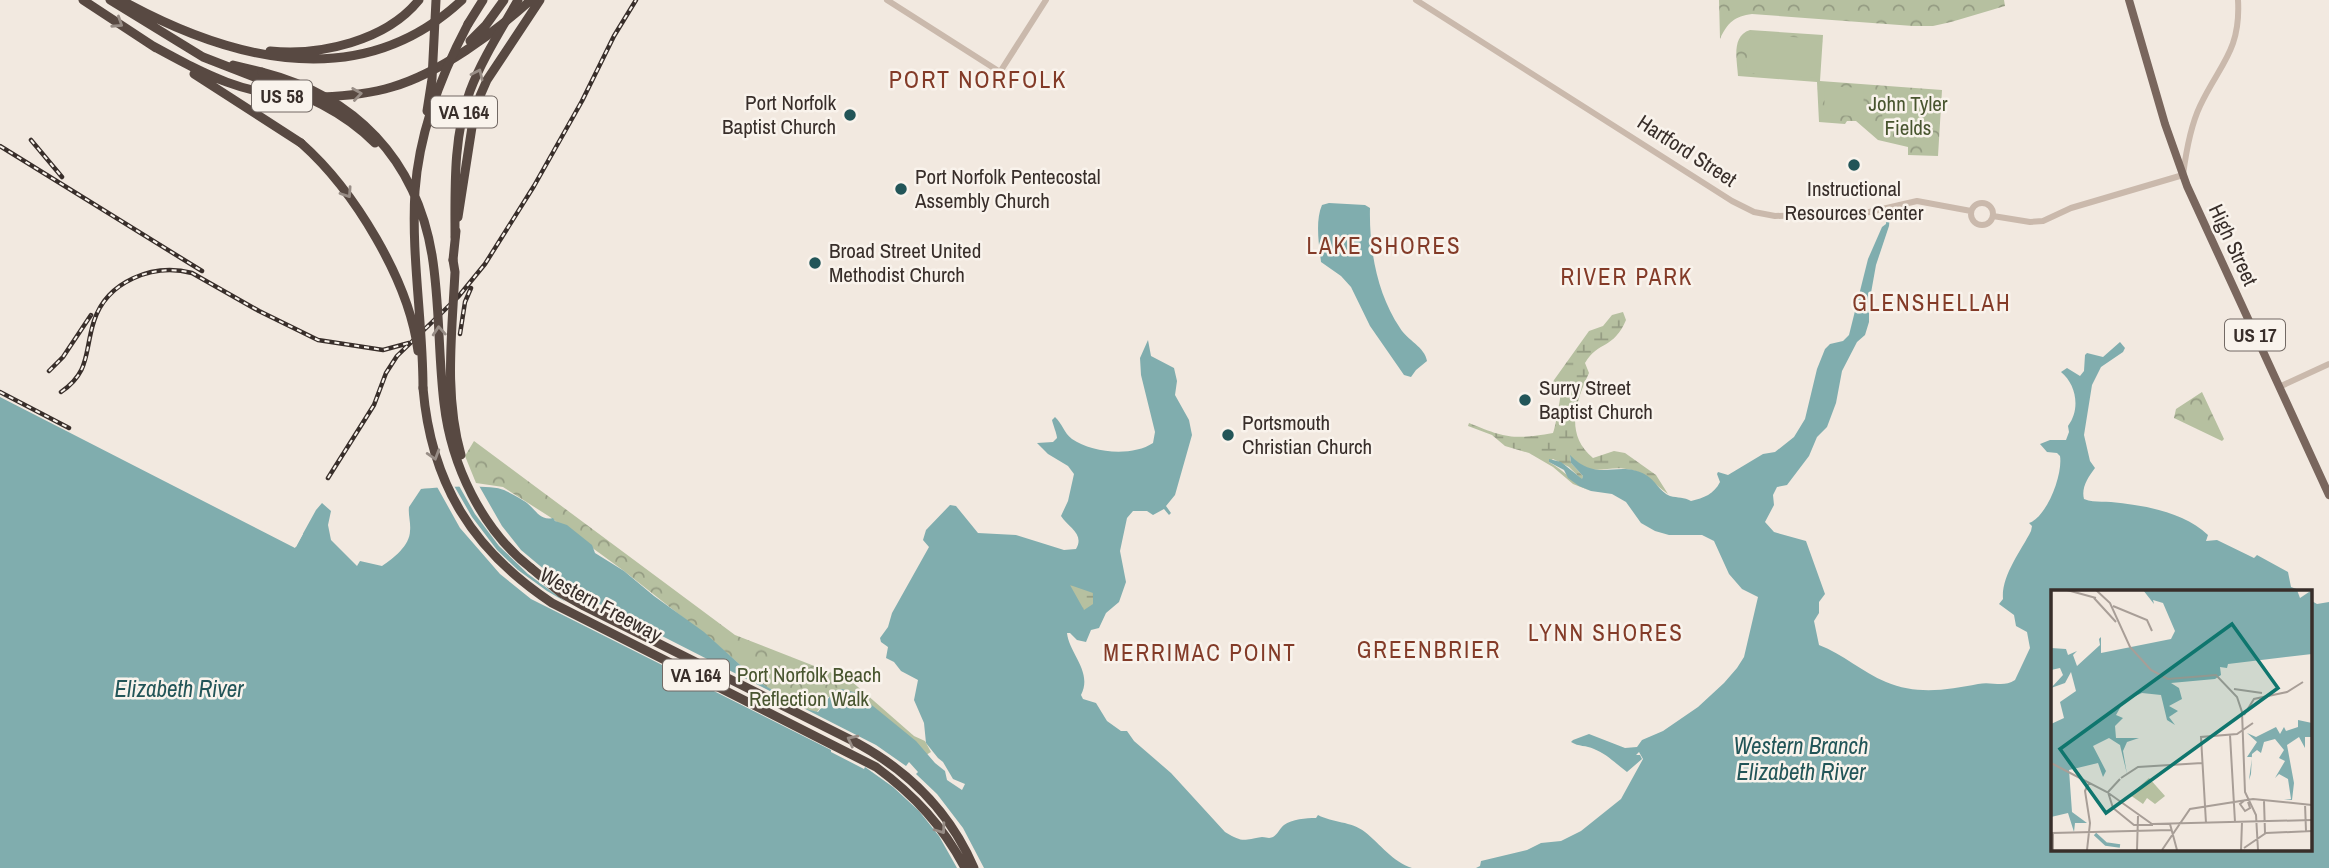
<svg xmlns="http://www.w3.org/2000/svg" width="2329" height="868" font-family="'Archivo Narrow',sans-serif">
<style>
.wetland{fill:url(#wetland-marsh)}
.park{fill:url(#park-crowns)}
.pitch{fill:#b6c0a0}
.water{fill:#80adae;fill-rule:evenodd}
.pier{fill:#f2e9e0}
.lines{fill:none;stroke-linecap:round;stroke-linejoin:round}
.minor{stroke:#cab9ac;stroke-width:6}
.major{stroke:#79665d;stroke-width:8}
.highway{stroke:#584942;stroke-width:9}
.rail-casing{stroke:#382e2a;stroke-width:4.5}
.rail{stroke:#f9f3ec;stroke-width:2;stroke-dasharray:5;stroke-linecap:butt}
.highway-bridge{stroke:#584942;stroke-width:9}
.oneway{stroke:#988d86}
.poi-dot{fill:#225558;stroke:#f9f3ec;stroke-width:2.5}
.labels{text-anchor:middle;stroke-width:5;stroke-linejoin:round;paint-order:stroke}
.shield{fill:#f9f3ec;stroke:#726964;stroke-width:2}
.shield-label{font-size:19px;font-weight:bold;fill:#382e2a}
.poi-label{font-size:21px;fill:#382e2a;stroke:#f9f3ec;text-anchor:start}
.park-label{font-size:21px;fill:#48552f;stroke:#f9f3ec}
.street-label{font-size:21px;fill:#382e2a;stroke:#f9f3ec}
.neighbourhood-label{font-size:23px;letter-spacing:2px;fill:#833b28;stroke:#f9f3ec}
.water-label{font-size:23px;font-style:italic;fill:#225558;stroke:#f9f3ec}
.quarter-label{font-size:24px;letter-spacing:2px;fill:#833b28;stroke:#f9f3ec}
.inset-river{fill:none;stroke:#80adae;stroke-width:3.5}
.inset-road{fill:none;stroke:#a89e97;stroke-width:2}
.view{fill:#0f766e;fill-opacity:0.15;stroke:#0f766e;stroke-width:3.5}
.inset-edge{fill:none;stroke:#382e2a;stroke-width:3.5}
</style>
<defs>
<pattern id="wetland-marsh" width="20" height="14" patternUnits="userSpaceOnUse" patternTransform="scale(1.75)"><rect width="20" height="14" fill="#b6c0a0"/><path d="M1 5h8M5 5V1M11 12h8M15 12V8" fill="none" stroke="#959c83"/></pattern>
<pattern id="park-crowns" width="20" height="18" patternUnits="userSpaceOnUse" patternTransform="scale(1.75)"><rect width="20" height="18" fill="#b6c0a0"/><path d="M2 6a3 3 0 1 1 6 0M12 15a3 3 0 1 1 6 0" fill="none" stroke="#959c83"/></pattern>
</defs>
<rect width="100%" height="100%" fill="#f2e9e0"/>
<path class="wetland" d="M1623 312 1626 320C1614 349 1598 341 1585 363L1589 373C1576 401 1564 434 1593 458L1614 451 1625 453 1656 475 1668 494C1655 485 1647 474 1632 470 1604 463 1596 481 1570 456L1571 463 1583 476 1582 480 1569 467 1553 459 1549 462C1565 471 1574 484 1591 491L1573 484 1553 467 1529 453 1505 446 1492 435 1468 426 1469 423C1505 438 1514 440 1553 433 1555 430 1561 395 1561 391 1560 389 1555 384 1553 382L1554 380 1589 331 1603 326 1612 315Z
M1062 567 1102 596 1081 621Z"/>
<path class="park" d="M1719 0H2004L2005 6 1951 22 1933 26H1913L1752 14C1735 16 1727 23 1720 39Z
M1750 30 1823 35 1820 81 1942 90 1938 156 1908 155V147L1878 140 1856 121H1847L1845 124 1819 122 1817 82 1738 76C1737 60 1731 36 1750 30Z
M2202 392 2224 439 2222 441 2174 418 2176 409Z
M474 441 735 635 850 680 914 736 925 741 931 752 926 755 835 696 828 697 817 712 809 711 763 685 714 642 624 571 550 517 503 487 476 483 465 456Z"/>
<path class="pitch" d="M1748 34 1821 39 1818 78 1746 73Z
M1825 86 1864 88 1863 116 1824 115Z
M1904 92 1936 95 1932 146 1900 144Z
M1883 103 1893 104V121H1882Z"/>
<path class="water" d="M1329 203 1365 205 1370 208C1369 249 1377 294 1400 328 1407 340 1425 347 1427 361L1416 370 1411 377 1404 375 1370 326 1351 287 1341 276 1321 262C1319 245 1315 221 1322 205Z
M1890 214 1889 226 1876 265 1869 304V322L1865 335 1857 342 1842 371 1836 403 1827 427 1817 437 1809 456 1787 485 1777 487 1773 495 1774 505 1765 522 1774 532 1806 541 1825 594 1819 602V613L1814 621 1819 645C1843 654 1862 672 1886 682 1916 695 1948 690 1978 684 1992 681 2003 688 2015 680L2030 648 2027 632 2016 626 2014 615 1999 604 2003 599C2001 576 2021 551 2031 531L2032 526 2029 523C2047 517 2063 474 2060 456L2057 453 2047 452 2040 444 2050 440H2066L2069 432 2068 426C2081 409 2076 384 2061 372L2067 368 2080 376 2084 371 2085 355 2087 353 2103 357 2120 342 2125 348 2123 352 2101 367 2092 385 2084 435 2090 461 2095 468C2088 477 2081 488 2084 499 2093 503 2101 501 2111 502 2143 505 2184 512 2208 535L2206 541 2217 540 2254 558 2257 555 2288 572 2291 587 2302 591 2052 592V849H2310V600L2317 604 2329 602V868H1476L1480 866 1481 861 1527 850 1541 843 1561 841 1581 831 1621 799 1643 759 1639 752 1636 755H1640L1642 759 1627 772C1616 764 1607 754 1594 749 1586 745 1579 747 1571 742L1573 740 1589 734 1625 748 1637 747 1642 740 1663 731 1698 707 1724 683 1737 668 1744 657 1758 597 1742 589 1729 574 1714 541 1702 535H1669L1655 531 1641 523 1626 502 1612 494 1591 491 1579 486 1568 478 1564 470 1549 462V459L1561 462 1582 479 1583 476 1571 463 1570 455C1598 484 1618 459 1646 475 1655 480 1660 492 1670 496 1678 498 1684 497 1691 501 1704 498 1714 494 1720 482L1717 474 1718 472 1728 475 1763 454 1775 452 1794 437 1805 419 1817 369 1825 349 1830 344 1843 341 1849 335 1868 259 1882 227 1886 224 1887 215Z
M1148 340 1151 356 1174 368 1177 381 1175 395 1189 420 1192 435 1175 495 1166 506 1171 513 1169 515 1164 509 1153 515 1147 511H1133L1127 518 1120 551 1126 582 1119 602 1106 613 1099 628 1091 630 1086 642 1077 640 1070 633H1067C1069 653 1093 672 1081 695L1083 699 1096 703 1107 721 1121 731H1127L1134 741 1171 773 1225 832C1243 843 1243 840 1262 837 1267 837 1268 839 1273 837 1278 834 1280 828 1284 825 1292 819 1306 818 1316 818L1318 815C1333 823 1351 821 1365 832 1380 844 1393 862 1412 868H0V397L295 548 316 510 322 503 331 511 328 525 331 540 357 566 360 561 382 566C393 559 410 545 410 531 411 523 408 515 409 507L421 489C437 487 491 484 504 490 508 492 522 499 527 503 536 510 540 521 553 518L555 521 567 525 592 545 595 553 624 571 654 596 704 632 759 682 802 708 818 712 834 691 842 689 857 693 916 741 935 763 945 771 947 780 962 790 965 784 953 779 943 762 938 758 926 743 924 723 914 700 918 680 901 671 894 662 886 658 888 647 881 642 880 638 888 627 892 613 929 547 923 540 926 530 950 505 956 506 978 533 1016 535 1064 550 1076 549C1085 534 1068 527 1061 516L1068 501 1074 474 1068 466 1048 454 1037 443 1053 442 1057 438C1057 434 1053 425 1052 420L1055 417C1062 423 1064 433 1072 439 1092 453 1132 457 1153 443L1155 432 1141 375 1140 358ZM1070 585 1093 593V604L1084 610Z"/>
<path class="pier" d="M0 393 294 543 300 532 303 534 296 547 0 395Z
M453 484 472 517 497 550 518 570 547 591 566 602 528 574 499 546 475 514 458 484H478L502 526 521 550 564 586 876 745 906 766 909 762 918 772 916 774 937 794 963 828 984 868H957L939 836 919 811 893 787 865 767 864 769 831 752V750L531 599 500 574 460 528 436 485Z"/>
<g class="lines">
<path class="minor" d="M887 0 1000 72 1046 0
M1416 0 1732 201 1754 212 1775 216 1865 213 1917 201 1971 211
M1971 214a11 11 0 1 1 22 0a11 11 0 1 1-22 0Z
M1993 216 2030 222 2043 221 2071 208 2183 175C2186 152 2190 127 2200 106 2219 65 2241 51 2238 0
M2279 387 2329 364"/>
<path class="major" d="M2129 0 2165 124 2187 186 2329 495"/>
<path class="highway" d="M83 0 156 48
M110 0 203 57 262 80
M121 0C230 60 360 95 462 0
M468 24 483 0
M470 41 486 25 504 0
M153 46C208 76 243 95 308 98
M270 51C320 56 386 41 419 0
M233 65 262 72
M194 74 301 143
M322 97C346 96 369 94 392 87 440 73 494 33 531 0
M458 217 472 127 480 96 487 80 540 0
M453 260 456 231
M423 388C431 483 472 550 552 603L876 767C914 795 943 826 965 868
M531 568 561 593 584 606 857 743C910 772 950 812 974 868"/>
<g class="rail-casing">
<path id="rail" d="M31 140 62 177
M0 146 202 271
M460 334 465 302 471 288
M49 371 63 357 91 315
M0 392 69 428
M61 392C91 371 84 352 94 321 107 281 153 263 192 273L259 311 318 340 383 350 409 343
M328 478 374 405 386 373 397 356 458 297 485 264 534 186 582 101 614 36 636 0"/>
</g>
<use href="#rail" class="rail"/>
<path class="highway-bridge" d="M262 72C355 96 416 159 432 255 440 304 438 354 444 403 451 465 482 530 531 568
M262 80C304 94 343 111 375 143
M427 111 432 79 436 0
M301 143C354 190 409 280 418 351
M455 237C455 189 453 136 470 91 482 59 501 30 518 0
M453 260 455 272C452 333 444 395 461 455
M423 388C423 322 411 256 415 191 419 133 441 75 468 24"/>
</g>
<defs><path id="oneway-chevron" d="M-2-3.5L2.5 0L-2 3.5" fill="none" stroke-width="1.6" stroke-linecap="round" stroke-linejoin="round" transform="scale(1.75)"/></defs>
<g class="oneway">
<use href="#oneway-chevron" transform="translate(118 23) rotate(33)"/>
<use href="#oneway-chevron" transform="translate(478 74) rotate(-65)"/>
<use href="#oneway-chevron" transform="translate(357 94) rotate(-8)"/>
<use href="#oneway-chevron" transform="translate(347 193) rotate(56)"/>
<use href="#oneway-chevron" transform="translate(439 331) rotate(-94)"/>
<use href="#oneway-chevron" transform="translate(434 455) rotate(73)"/>
<use href="#oneway-chevron" transform="translate(852 740) rotate(-153)"/>
<use href="#oneway-chevron" transform="translate(941 829) rotate(54)"/>
</g>
<g class="poi-dot">
<circle cx="850" cy="115" r="7"/>
<circle cx="1854" cy="165" r="7"/>
<circle cx="901" cy="189" r="7"/>
<circle cx="815" cy="263" r="7"/>
<circle cx="1525" cy="400" r="7"/>
<circle cx="1228" cy="435" r="7"/>
</g>
<g class="labels">
<g class="shield">
<rect x="252" y="80.5" width="60" height="31" rx="5"/>
<rect x="431" y="96.5" width="66" height="31" rx="5"/>
<rect x="2225" y="319.5" width="60" height="31" rx="5"/>
<rect x="663" y="659.5" width="66" height="31" rx="5"/>
</g>
<g class="shield-label">
<text x="282" y="103">US 58</text>
<text x="464" y="119">VA 164</text>
<text x="2255" y="342">US 17</text>
<text x="696" y="682">VA 164</text>
</g>
<g class="poi-label">
<text x="836" y="110" text-anchor="end">Port Norfolk<tspan x="836" dy="24">Baptist Church</tspan></text>
<text x="915" y="184">Port Norfolk Pentecostal<tspan x="915" dy="24">Assembly Church</tspan></text>
<text x="1854" y="196" text-anchor="middle">Instructional<tspan x="1854" dy="24">Resources Center</tspan></text>
<text x="829" y="258">Broad Street United<tspan x="829" dy="24">Methodist Church</tspan></text>
<text x="1539" y="395">Surry Street<tspan x="1539" dy="24">Baptist Church</tspan></text>
<text x="1242" y="430">Portsmouth<tspan x="1242" dy="24">Christian Church</tspan></text>
</g>
<g class="park-label">
<text x="1908" y="111">John Tyler<tspan x="1908" dy="24">Fields</tspan></text>
<text x="809" y="682">Port Norfolk Beach<tspan x="809" dy="24">Reflection Walk</tspan></text>
</g>
<g class="street-label">
<text transform="translate(1687 151) rotate(33)" y="7">Hartford Street</text>
<text transform="translate(2233 245) rotate(65)" y="7">High Street</text>
<text transform="translate(601 605) rotate(28)" y="7">Western Freeway</text>
</g>
<g class="neighbourhood-label">
<text x="1384" y="254">LAKE SHORES</text>
<text x="1627" y="285">RIVER PARK</text>
<text x="1932" y="311">GLENSHELLAH</text>
<text x="1606" y="641">LYNN SHORES</text>
<text x="1429" y="658">GREENBRIER</text>
<text x="1200" y="661">MERRIMAC POINT</text>
</g>
<g class="water-label">
<text x="179" y="697">Elizabeth River</text>
<text x="1801" y="754">Western Branch<tspan x="1801" dy="26">Elizabeth River</tspan></text>
</g>
<g class="quarter-label">
<text x="978" y="88">PORT NORFOLK</text>
</g>
</g>
<g transform="translate(2051 590)">
<rect width="261" height="261" fill="#f2e9e0"/>
<path d="M98 188 114 206 104 214 96 208 92 214 79 205Z" fill="#b6c0a0"/>
<path d="M92 0H246L249 8 261 0V64L177 74 176 78 169 77 170 85 164 89 120 93 128 98 131 109 118 116 127 121 118 127 124 135 116 130 110 105 91 103 73 111 65 125 72 128 64 136 65 148H88L76 152 72 161 76 184 69 155 58 148 42 156 55 181 52 187 47 173 18 180 21 222 36 233H24L23 242 17 223 0 227V134L13 128 9 112 25 101 20 82 14 93 0 98 12 85 9 78 0 80V58L15 59 17 65 26 61 22 65 26 76 49 55 48 49 50 47V63L120 49 124 41 112 13 102 10 103 14ZM247 130 261 133V147H254V158L248 147 236 155 243 193 241 210 233 209H240L237 189 228 184 224 188 234 171 228 168 233 160 224 149 213 152 210 163 206 160 201 164 200 184 198 190 201 167H196L206 152 196 143 205 147 225 137 229 144 233 137 235 141 247 137Z" fill="#80adae"/>
<path class="inset-river" d="M44 244 55 254 69 256"/>
<path class="inset-road" d="M16 0 45 8M45 0 59 13 79 57 100 80 117 89 165 85 186 107 191 122 194 202 205 225 207 260M43 8 65 32M62 16 96 30 101 41M183 99 211 103M193 125 203 109 236 102 252 92M179 145 184 232M0 173 56 202 101 234 261 230M70 188 87 177 151 173M69 189 57 202 62 218 83 235H102M194 210 189 214 194 221 199 218 197 212M213 211 214 243M254 214 255 241M155 233 150 147 186 144 202 133M119 234 126 260M193 258 215 243 261 241M2 260V243L120 240M36 260 39 233 34 201 38 193M86 260 87 226M111 260 139 219 202 209 261 215M190 260 191 232"/>
<path class="view" d="M181 34 227 98 55 223 9 159Z"/>
<rect width="261" height="261" class="inset-edge"/>
</g>
</svg>
